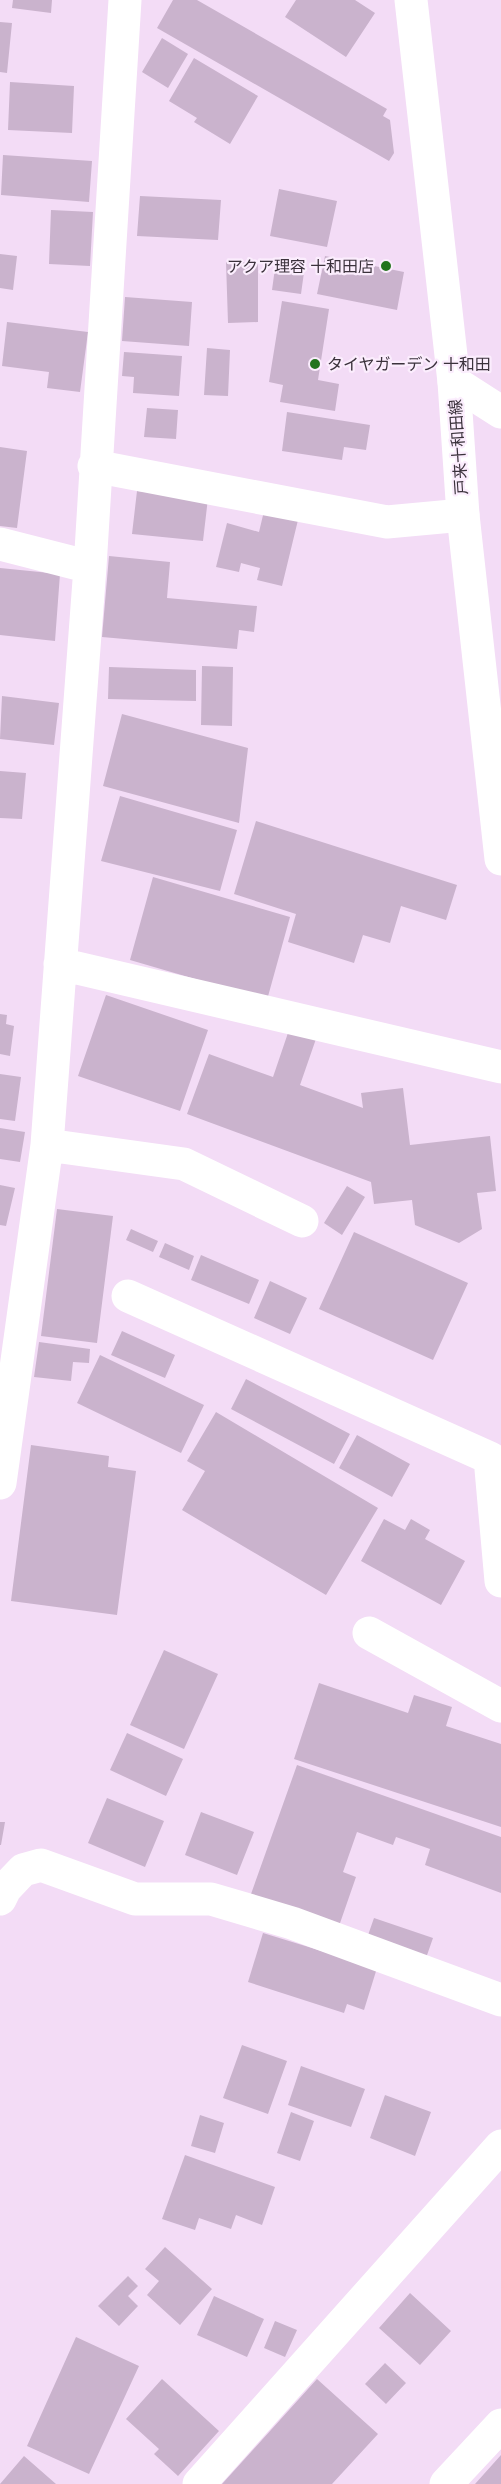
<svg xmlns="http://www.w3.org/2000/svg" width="501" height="2484" font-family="'Nunito Sans','Noto Sans JP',sans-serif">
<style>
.building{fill:#cab3cd}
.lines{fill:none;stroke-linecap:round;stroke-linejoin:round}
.minor{stroke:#fff;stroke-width:33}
.major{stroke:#fff;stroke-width:33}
.poi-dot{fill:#23741e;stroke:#fbedfd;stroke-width:2}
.labels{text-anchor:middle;stroke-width:4.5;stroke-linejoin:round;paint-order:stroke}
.poi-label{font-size:16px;fill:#3b323c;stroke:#fbedfd;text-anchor:end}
.street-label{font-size:16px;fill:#3b323c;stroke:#fbedfd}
</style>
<rect width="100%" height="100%" fill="#f3dcf6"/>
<path class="building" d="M13 0H52L51 13 12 8Z
M173 0H197L387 109 383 116 390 120 394 153 389 161 157 28Z
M296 0H355L375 13 346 57 285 17Z
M0 22 12 23 7 73 0 72Z
M162 38 188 54 168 88 142 72Z
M194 58 258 96 230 144 194 122 197 118 169 101Z
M10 82 74 86 72 133 8 130Z
M3 155 92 161 89 202 1 195Z
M279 189 337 201 327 247 270 236Z
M140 196 221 200 218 240 137 236Z
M51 210 93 212 90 266 49 264Z
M0 254 17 256 13 290 0 288Z
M325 256 404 272 397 310 317 294Z
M276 261 305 265 301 294 272 290Z
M226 262H258V322L228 323Z
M125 297 192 302 189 346 122 341Z
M282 301 329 309 318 380 339 384 335 411 280 402 283 385 269 382Z
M7 322 88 332 80 392 47 388 49 372 2 366Z
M207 348 230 350 228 396 204 395Z
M124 352 182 356 179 396 133 393 134 377 122 376Z
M147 408 178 410 176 439 144 437Z
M287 412 370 425 366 450 344 447 342 460 282 451Z
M0 447 27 451 17 528 0 526Z
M137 491 208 498 203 541 132 534Z
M264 511 298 520 282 586 257 580 260 568 241 563 239 572 216 567 227 523 259 532Z
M109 556 170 562 167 598 257 606 254 632 239 630 237 649 102 637Z
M0 568 60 574 55 641 0 635Z
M202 666 233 667 232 726 201 725Z
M109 667 196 670V701L108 699Z
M2 696 59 703 54 745 0 739Z
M122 714 248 748 239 823 103 786Z
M0 771 26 773 22 819 0 818Z
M120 796 237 830 220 891 101 861Z
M256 821 457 885 446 920 401 906 390 943 363 935 354 963 288 942 296 914 234 894Z
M153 877 290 917 267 1000 130 960Z
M106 995 208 1030 180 1111 78 1076Z
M0 1014 7 1015 6 1024 14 1026 10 1056 0 1054Z
M290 1027 317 1036 300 1085 363 1108 361 1093 403 1088 410 1145 490 1136 496 1191 477 1193 482 1229 459 1243 415 1225 412 1200 374 1204 371 1182 187 1114 209 1054 273 1077Z
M0 1074 21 1077 15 1121 0 1119Z
M0 1128 25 1132 20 1162 0 1159Z
M0 1185 15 1188 6 1226 0 1225Z
M347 1186 365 1197 342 1235 324 1223Z
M57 1209 113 1216 97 1343 41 1336Z
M131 1229 158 1241 153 1252 126 1240Z
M354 1232 468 1283 433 1360 319 1309Z
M165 1243 194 1256 189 1270 159 1257Z
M201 1255 259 1280 249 1304 191 1280Z
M270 1281 307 1298 290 1334 254 1318Z
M122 1331 175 1355 165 1378 111 1355Z
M39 1342 90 1349 89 1363 73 1362 71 1381 34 1377Z
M100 1355 204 1405 181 1453 77 1403Z
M246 1379 350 1434 334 1464 231 1409Z
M216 1412 378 1508 326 1595 182 1510 205 1471 187 1461Z
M357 1435 410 1464 392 1497 339 1468Z
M31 1445 109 1456 108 1467 136 1471 117 1615 11 1601Z
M384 1519 405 1530 411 1519 430 1530 425 1539 465 1561 441 1605 361 1561Z
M164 1650 218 1674 184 1749 130 1725Z
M319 1683 408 1713 414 1695 452 1707 446 1726 501 1744V1827L294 1759Z
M127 1733 183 1759 166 1796 110 1770Z
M297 1765 501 1837V1893L425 1865 430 1849 396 1837 393 1845 357 1832 343 1872 356 1877 339 1926 251 1894Z
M107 1798 164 1821 145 1867 88 1843Z
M201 1812 254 1832 237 1875 185 1855Z
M0 1822H5L1 1845H0Z
M374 1918 433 1938 426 1958 367 1938Z
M263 1933 377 1968 364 2010 347 2004 344 2013 248 1982Z
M242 2045 287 2061 268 2114 223 2098Z
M301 2066 365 2089 351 2127 288 2105Z
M385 2095 431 2112 415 2156 370 2138Z
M291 2112 314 2121 300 2161 277 2153Z
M200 2115 224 2123 215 2153 191 2146Z
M185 2155 275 2187 262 2225 236 2215 231 2229 199 2218 195 2230 162 2219Z
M165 2247 212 2289 180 2325 147 2295 159 2281 145 2269Z
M128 2276 138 2286 128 2296 138 2306 119 2326 98 2306Z
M410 2293 451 2331 420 2365 379 2328Z
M214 2296 264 2319 247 2357 197 2335Z
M275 2321 297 2330 285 2357 264 2348Z
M76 2337 139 2366 89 2474 27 2446Z
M385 2363 406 2383 386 2404 365 2384Z
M162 2379 219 2431 178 2476 154 2454 159 2449 126 2419Z
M317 2379 378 2434 332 2484H222Z
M501 2455V2484H475Z
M24 2456 56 2484H0Z"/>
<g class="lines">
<path class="minor" d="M454 382 501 412
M94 466 387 522 463 515
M0 544 90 567
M60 964 501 1067
M47 1145 184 1164 302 1221
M128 1296 490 1458 501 1581
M0 1483 47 1145 90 567 125 0
M369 1633 501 1706
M0 1899 5 1889 23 1870 41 1865 135 1899H211L292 1923 501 2000
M199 2484 501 2146
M446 2484 501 2425"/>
<path class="major" d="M411 0 454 382 463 515 501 859"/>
</g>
<g class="poi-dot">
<circle cx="386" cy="266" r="6"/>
<circle cx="315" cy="364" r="6"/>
</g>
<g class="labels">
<g class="poi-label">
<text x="374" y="272">アクア理容 十和田店</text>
<text x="327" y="370" text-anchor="start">タイヤガーデン 十和田</text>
</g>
<g class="street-label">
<text transform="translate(458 447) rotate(-94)" y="6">戸来十和田線</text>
</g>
</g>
</svg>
